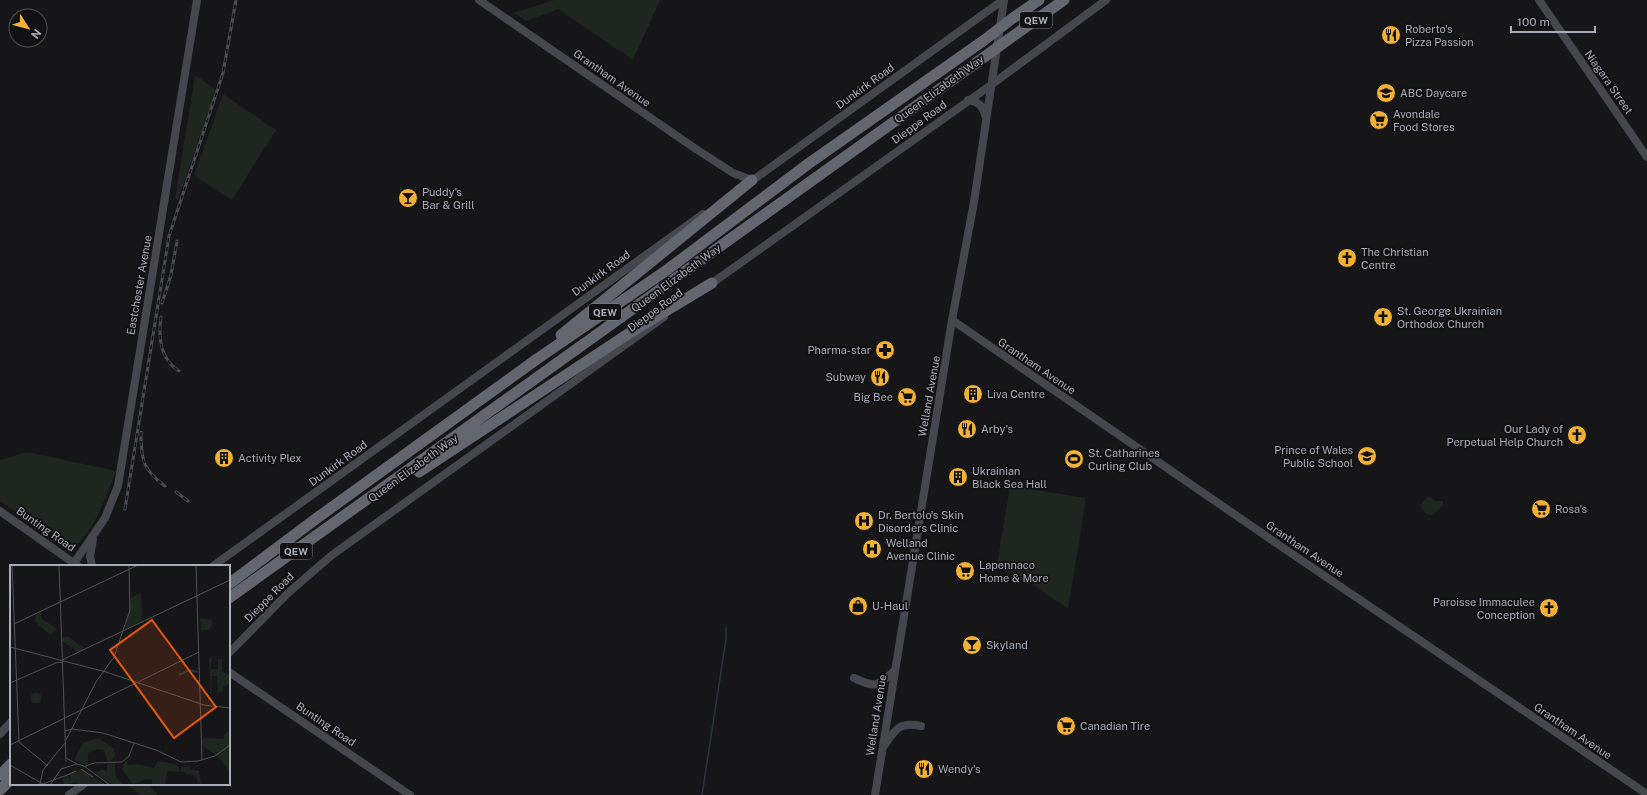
<svg xmlns="http://www.w3.org/2000/svg" width="1647" height="795" font-family="'Public Sans',sans-serif">
<style>
.green{fill:#1e261f}
.lines{fill:none;stroke-linecap:round;stroke-linejoin:round}
.stream{stroke:#2c353c;stroke-width:1.5}
.secondary{stroke:#45474d;stroke-width:8}
.highway{stroke:#63666e;stroke-width:11}
.rail-casing{stroke:#4a4c52;stroke-width:3}
.rail{stroke:#111113;stroke-width:1.5;stroke-dasharray:4.5;stroke-linecap:butt}
.highway-bridge{stroke:#63666e;stroke-width:11}
.labels{text-anchor:middle;stroke-width:3.5;stroke-linejoin:round;paint-order:stroke}
.shield{fill:#111113;stroke:#7b7e86;stroke-width:1}
.shield-label{font-size:10px;font-weight:bold;fill:#a8adb8}
.poi-label{font-size:11px;fill:#a8adb8;stroke:#111113;text-anchor:start}
.street-label{font-size:11px;fill:#a8adb8;stroke:#111113}
.inset-river{fill:none;stroke:#2c353c;stroke-width:2}
.inset-road{fill:none;stroke:#505258;stroke-width:1}
.view{fill:#e8590c;fill-opacity:0.15;stroke:#e8590c;stroke-width:2}
.inset-edge{fill:none;stroke:#a8adb8;stroke-width:2}
</style>
<rect width="100%" height="100%" fill="#161618"/>
<path class="green" d="M554 0H660L633 60 558 9 526 21 514 13Z
M195 75 216 90 178 200 175 199Z
M223 94 276 130 232 200 194 176Z
M27 452 116 471C106 496 94 534 70 550L0 501V460Z
M1010 486 1086 498 1068 609 1017 574 1007 572 997 565Z
M1428 496 1435 501H1443V506L1432 515 1426 514 1421 508 1422 503Z
M126 784H148L158 795H141Z"/>
<g class="lines">
<path class="stream" d="M702 795 726 639V628"/>
<path class="secondary" d="M479 0 693 147 733 173 752 180
M1539 0 1647 157
M968 100C978 102 982 104 985 115
M749 183 1003 0
M708 286 991 85 1106 0
M952 320 1279 545 1647 794
M0 511 78 566
M74 563 105 518 118 486 197 0
M92 566 90 556 93 540
M213 566 703 214
M229 653 288 593 332 555 664 317
M229 672 410 795
M854 678C876 688 877 687 894 671
M0 734 11 722
M884 746C895 730 899 721 921 726
M69 795 84 784
M875 795 952 320 974 202 1004 0"/>
<path class="highway" d="M1013 18 1039 0
M1009 39 1064 0
M561 335 752 180
M419 472 631 332 712 283
M229 584 317 518 537 359 667 270 808 164 983 41
M229 598 976 63
M0 775 11 764
M0 790 11 779"/>
<g class="rail-casing">
<path id="rail" d="M162 303 171 275 177 241
M161 317C158 338 160 359 179 371
M141 432C141 459 142 469 165 486
M176 492 188 501
M125 509 169 236 223 73 236 0"/>
</g>
<use href="#rail" class="rail"/>
<path class="highway-bridge" d="M983 41 1013 18
M976 63 1009 39"/>
</g>
<defs>
<g id="restaurant-disc" transform="scale(1)"><circle r="9.5" fill="#f2b134" stroke="#111113"/><path d="M-5-6h1v4h1v-4h1v4h1v-4h1v5L-1.5 .5V6h-2V.5L-5-1ZM5-6V6H3V1.5H1.5Q1.5-4 5-6Z" fill="#111"/></g>
<g id="school-disc" transform="scale(1)"><circle r="9.5" fill="#f2b134" stroke="#111113"/><path d="M0-5L7-2L0 1L-7-2ZM-4 1L0 2.5L4 1V4Q0 6-4 4Z" fill="#111"/></g>
<g id="supermarket-disc" transform="scale(1)"><circle r="9.5" fill="#f2b134" stroke="#111113"/><path d="M-6-5.5h2.5l.6 2H6L4.5 2H-2.5L-4.4-4H-6ZM-1.5 3.2a1.3 1.3 0 1 0 .1 0ZM3 3.2a1.3 1.3 0 1 0 .1 0Z" fill="#111"/></g>
<g id="bar-disc" transform="scale(1)"><circle r="9.5" fill="#f2b134" stroke="#111113"/><path d="M-6-5H6L.8 .8V4.5H3.5V6h-7V4.5H-.8V.8Z" fill="#111"/></g>
<g id="church-disc" transform="scale(1)"><circle r="9.5" fill="#f2b134" stroke="#111113"/><path d="M-1.2-6h2.4v3.5h3.3v2.4h-3.3V6h-2.4V-.1h-3.3v-2.4h3.3Z" fill="#111"/></g>
<g id="pharmacy-disc" transform="scale(1)"><circle r="9.5" fill="#f2b134" stroke="#111113"/><path d="M-2-6h4v4h4v4h-4v4h-4v-4h-4v-4h4Z" fill="#111"/></g>
<g id="building-disc" transform="scale(1)"><circle r="9.5" fill="#f2b134" stroke="#111113"/><path d="M-4-6H4V6H1V3H-1V6H-4ZM-2.5-4.3h1.7v1.8h-1.7ZM.8-4.3h1.7v1.8H.8ZM-2.5-1h1.7V.8h-1.7ZM.8-1h1.7V.8H.8Z" fill="#111"/></g>
<g id="stadium-disc" transform="scale(1)"><circle r="9.5" fill="#f2b134" stroke="#111113"/><path d="M0-5a6.5 5 0 1 0 0 10a6.5 5 0 1 0 0-10ZM-3.5-1.8h7v3.6h-7Z" fill="#111"/></g>
<g id="hospital-disc" transform="scale(1)"><circle r="9.5" fill="#f2b134" stroke="#111113"/><path d="M-5-5h3v3.5h4V-5h3V5h-3V1.5h-4V5h-3Z" fill="#111"/></g>
<g id="shop-disc" transform="scale(1)"><circle r="9.5" fill="#f2b134" stroke="#111113"/><path d="M-5-2.5h2.3a2.7 3.5 0 0 1 5.4 0H5L5.5 6h-11ZM-1.5-2.5h3a1.5 2.3 0 0 0-3 0Z" fill="#111"/></g>
</defs>
<g fill-rule="evenodd">
<use href="#restaurant-disc" x="1391" y="35"/>
<use href="#school-disc" x="1386" y="93"/>
<use href="#supermarket-disc" x="1379" y="120"/>
<use href="#bar-disc" x="408" y="198"/>
<use href="#church-disc" x="1347" y="258"/>
<use href="#church-disc" x="1383" y="317"/>
<use href="#pharmacy-disc" x="885" y="350"/>
<use href="#restaurant-disc" x="880" y="377"/>
<use href="#building-disc" x="973" y="394"/>
<use href="#supermarket-disc" x="907" y="397"/>
<use href="#restaurant-disc" x="967" y="429"/>
<use href="#church-disc" x="1577" y="435"/>
<use href="#school-disc" x="1367" y="456"/>
<use href="#building-disc" x="224" y="458"/>
<use href="#stadium-disc" x="1074" y="459"/>
<use href="#building-disc" x="958" y="477"/>
<use href="#supermarket-disc" x="1541" y="509"/>
<use href="#hospital-disc" x="864" y="521"/>
<use href="#hospital-disc" x="872" y="549"/>
<use href="#supermarket-disc" x="965" y="571"/>
<use href="#shop-disc" x="858" y="606"/>
<use href="#church-disc" x="1549" y="608"/>
<use href="#bar-disc" x="972" y="645"/>
<use href="#supermarket-disc" x="1066" y="726"/>
<use href="#restaurant-disc" x="924" y="769"/>
</g>
<g class="labels">
<g class="shield">
<rect x="1020" y="12" width="32" height="16" rx="3"/>
<rect x="589" y="304" width="32" height="16" rx="3"/>
<rect x="280" y="543" width="32" height="16" rx="3"/>
</g>
<g class="shield-label">
<text x="1036" y="24">QEW</text>
<text x="605" y="316">QEW</text>
<text x="296" y="555">QEW</text>
</g>
<g class="poi-label">
<text x="1405" y="33">Roberto's<tspan x="1405" dy="13">Pizza Passion</tspan></text>
<text x="1400" y="97">ABC Daycare</text>
<text x="1393" y="118">Avondale<tspan x="1393" dy="13">Food Stores</tspan></text>
<text x="422" y="196">Puddy's<tspan x="422" dy="13">Bar &amp; Grill</tspan></text>
<text x="1361" y="256">The Christian<tspan x="1361" dy="13">Centre</tspan></text>
<text x="1397" y="315">St. George Ukrainian<tspan x="1397" dy="13">Orthodox Church</tspan></text>
<text x="871" y="354" text-anchor="end">Pharma-star</text>
<text x="866" y="381" text-anchor="end">Subway</text>
<text x="987" y="398">Liva Centre</text>
<text x="893" y="401" text-anchor="end">Big Bee</text>
<text x="981" y="433">Arby's</text>
<text x="1563" y="433" text-anchor="end">Our Lady of<tspan x="1563" dy="13">Perpetual Help Church</tspan></text>
<text x="1353" y="454" text-anchor="end">Prince of Wales<tspan x="1353" dy="13">Public School</tspan></text>
<text x="1088" y="457">St. Catharines<tspan x="1088" dy="13">Curling Club</tspan></text>
<text x="238" y="462">Activity Plex</text>
<text x="972" y="475">Ukrainian<tspan x="972" dy="13">Black Sea Hall</tspan></text>
<text x="1555" y="513">Rosa's</text>
<text x="878" y="519">Dr. Bertolo's Skin<tspan x="878" dy="13">Disorders Clinic</tspan></text>
<text x="886" y="547">Welland<tspan x="886" dy="13">Avenue Clinic</tspan></text>
<text x="979" y="569">Lapennaco<tspan x="979" dy="13">Home &amp; More</tspan></text>
<text x="1535" y="606" text-anchor="end">Paroisse Immaculee<tspan x="1535" dy="13">Conception</tspan></text>
<text x="872" y="610">U-Haul</text>
<text x="986" y="649">Skyland</text>
<text x="1080" y="730">Canadian Tire</text>
<text x="938" y="773">Wendy's</text>
</g>
<g class="street-label">
<text transform="translate(612 78) rotate(35)" y="4">Grantham Avenue</text>
<text transform="translate(1609 82) rotate(55)" y="4">Niagara Street</text>
<text transform="translate(865 86) rotate(-36)" y="4">Dunkirk Road</text>
<text transform="translate(939 89) rotate(-36)" y="4">Queen Elizabeth Way</text>
<text transform="translate(919 122) rotate(-36)" y="4">Dieppe Road</text>
<text transform="translate(601 273) rotate(-36)" y="4">Dunkirk Road</text>
<text transform="translate(676 278) rotate(-36)" y="4">Queen Elizabeth Way</text>
<text transform="translate(139 285) rotate(-80)" y="4">Eastchester Avenue</text>
<text transform="translate(655 310) rotate(-36)" y="4">Dieppe Road</text>
<text transform="translate(1037 366) rotate(34)" y="4">Grantham Avenue</text>
<text transform="translate(929 396) rotate(-80)" y="4">Welland Avenue</text>
<text transform="translate(338 463) rotate(-36)" y="4">Dunkirk Road</text>
<text transform="translate(413 468) rotate(-36)" y="4">Queen Elizabeth Way</text>
<text transform="translate(46 529) rotate(35)" y="4">Bunting Road</text>
<text transform="translate(1305 549) rotate(34)" y="4">Grantham Avenue</text>
<text transform="translate(269 597) rotate(-45)" y="4">Dieppe Road</text>
<text transform="translate(876 715) rotate(-81)" y="4">Welland Avenue</text>
<text transform="translate(326 724) rotate(34)" y="4">Bunting Road</text>
<text transform="translate(1573 731) rotate(34)" y="4">Grantham Avenue</text>
</g>
</g>
<g transform="translate(10 565)">
<rect width="220" height="220" fill="#161618"/>
<path d="M131 28 132 57 115 65 121 33ZM31 47V53L47 64 40 70 25 56 26 49ZM190 53 202 55V61L198 65H191ZM52 72H59L75 84 68 87 52 76ZM202 92 201 104H208V94H212V107L220 110V118L213 122V126L208 127 207 111H202L201 137 199 93ZM20.5 133a5.5 5.5 0 1 1 11 0a5.5 5.5 0 1 1-11 0ZM220 165V206L207 191 192 180V175L194 173 214 174V170ZM88 173 104 184 105 191 100 197 97 196 94 185 87 184 78 188V199L75 200 64 195 73 178ZM115 196 119 200 127 199 144 203 148 196 165 199 169 202V207L157 206 155 220H142V215L137 214 123 219 112 204ZM192 198 183 205 189 206 191 218 188 219 187 212 170 206 172 202 180 201 181 205ZM97 199H105L106 212 113 220H102L85 208 94 204 97 207ZM71 204 82 211 96 220H70L67 217 55 220 52 214 59 211 60 216V209Z" fill="#1e261f"/>
<path class="inset-river" d="M169 110 179 105 188 107"/>
<path class="inset-road" d="M2 0 9 177 38 201M49 0 56 197M186 0 192 195M4 59 128 0M0 82 96 107 194 140 220 143M52 95 220 15M0 118 48 97 53 98M55 166 62 164 93 168 146 185 171 197 188 196 205 191 220 180M56 175 86 117 104 92 120 45 119 0M0 180 189 87M56 193 67 199M0 200 33 219 57 210M73 202 84 198 112 197 119 191 124 178M71 204 83 212M55 211 66 206M30 219 33 205 55 178M40 220 51 204 67 199 74 201 100 220"/>
<path class="view" d="M142 55 206 142 164 173 100 85Z"/>
<rect width="220" height="220" class="inset-edge"/>
</g>
<g transform="translate(28 28) rotate(126)"><circle r="19" fill="#111113" stroke="#4d4f55"/>
<path d="M0-3L7 15L0 10L-7 15Z" fill="#f2b134"/>
<text y="-6" font-size="11" font-weight="bold" text-anchor="middle" fill="#a8adb8">N</text>
</g>
<path d="M1511 26v6h84v-6" fill="none" stroke="#a8adb8" stroke-width="2"/>
<text x="1517" y="26" font-size="12" fill="#a8adb8" stroke="#111113" stroke-width="3" paint-order="stroke">100 m</text>
</svg>
